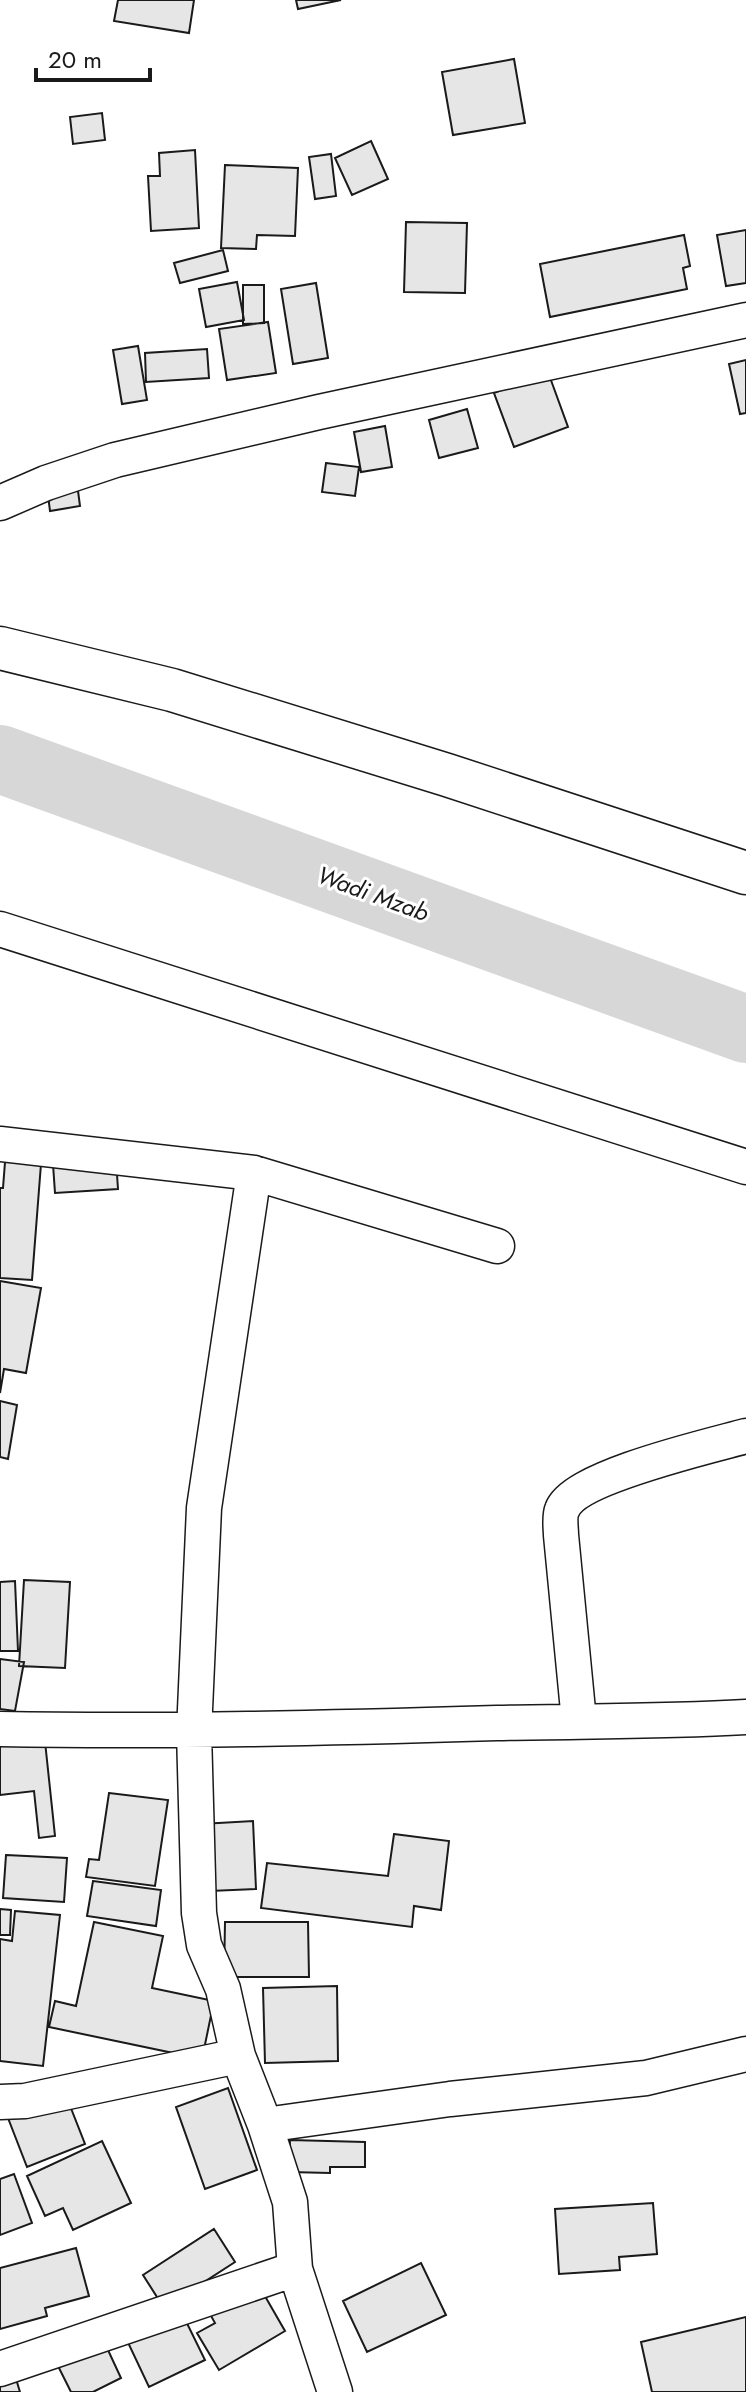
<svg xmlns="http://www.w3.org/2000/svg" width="746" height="2392" font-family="Jost,sans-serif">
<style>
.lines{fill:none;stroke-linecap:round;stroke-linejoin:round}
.river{stroke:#d7d7d7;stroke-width:68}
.building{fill:#e6e6e6;stroke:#1a1a1a;stroke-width:2}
.minor-casing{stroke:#1a1a1a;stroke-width:37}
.tertiary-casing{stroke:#1a1a1a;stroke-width:45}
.minor{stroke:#fff;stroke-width:34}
.tertiary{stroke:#fff;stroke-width:42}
.labels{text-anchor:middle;stroke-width:6;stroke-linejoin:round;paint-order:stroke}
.water-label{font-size:24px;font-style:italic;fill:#1a1a1a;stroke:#fff}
</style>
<rect width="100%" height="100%" fill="#fff"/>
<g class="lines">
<path class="river" d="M0 759 746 1029"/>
</g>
<path class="building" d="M118 0H194L189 33 114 21Z
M296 0H341L298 9Z
M514 59 525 123 453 135 442 72Z
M102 113 105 140 73 144 70 117Z
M371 141 388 179 352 195 335 158Z
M195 150 199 228 151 231 148 176H160L159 153Z
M331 154 336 196 315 199 309 157Z
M225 165 298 168 295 236 257 235 256 249 221 248Z
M406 222 467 223 465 293 404 292Z
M746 230V283L726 286 717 235Z
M684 235 690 266 683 268 687 289 550 317 540 264Z
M223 250 228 271 180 283 174 263Z
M237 282 244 320 206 327 199 289Z
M316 283 328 358 293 364 281 289Z
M243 285H264V323L243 324Z
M268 322 276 373 227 380 219 329Z
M138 346 147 400 122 404 113 350Z
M207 349 209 378 146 382 145 353Z
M746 360V413L740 414 729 364Z
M548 372 568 427 514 447 494 393Z
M467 409 478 448 439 458 429 420Z
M385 426 392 467 361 472 354 432Z
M326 463 359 467 355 496 322 492Z
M75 468 80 506 50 511 45 472Z
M115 1145 118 1189 55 1193 52 1150Z
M6 1149 42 1151 32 1280 0 1278V1188H3Z
M0 1281 41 1288 26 1373 4 1369 0 1393Z
M0 1401 17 1405 8 1459 0 1457Z
M24 1580 70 1582 65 1668 19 1666Z
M15 1581 18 1651H0V1582Z
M0 1659 24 1662 15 1711 0 1709Z
M44 1732 55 1836 39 1838 34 1791 0 1795V1737Z
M109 1793 168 1800 155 1886 86 1877 89 1859 99 1860Z
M253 1821 256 1889 187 1892 184 1825Z
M394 1834 449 1841 441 1910 414 1906 412 1927 261 1908 267 1863 388 1876Z
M6 1855 67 1858 64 1902 3 1898Z
M93 1881 161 1890 156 1926 87 1916Z
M0 1909 11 1910 10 1935H0Z
M15 1911 60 1915 43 2066 0 2061V1939L12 1941Z
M94 1922 163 1936 152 1988 214 2001 202 2059 49 2027 55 2001 76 2006Z
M225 1922H308L309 1977H224Z
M337 1986 338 2061 265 2063 263 1988Z
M63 2088 85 2144 27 2167 8 2118Z
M228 2088 257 2170 205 2189 176 2107Z
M290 2140 365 2142V2167H330V2173L289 2172Z
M102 2141 131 2203 73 2230 63 2208 45 2216 27 2176Z
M14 2174 32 2223 0 2235V2179Z
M653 2203 657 2254 619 2257 620 2270 559 2274 555 2209Z
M214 2229 235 2262 164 2308 143 2275Z
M76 2248 89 2296 45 2308 47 2316 0 2329V2268Z
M421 2263 446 2315 367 2352 343 2301Z
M254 2277 285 2331 219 2370 197 2333 215 2323 205 2305Z
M178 2305 205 2360 149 2387 123 2332Z
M746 2317V2392H652L641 2342Z
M101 2335 121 2378 93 2392H71L54 2358Z
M10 2359 20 2392H0V2363Z"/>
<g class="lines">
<g class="minor-casing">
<path id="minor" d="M0 503 46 483 115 460 319 412 746 320
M0 929 746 1167
M0 1144 254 1173 497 1246
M254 1173 204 1508 194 1732 199 1913 204 1945 223 1989 238 2056 265 2125 290 2202 295 2269 335 2392
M579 1721 561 1535C561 1529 559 1517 562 1510 574 1477 710 1446 746 1436
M0 1729C166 1732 331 1728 497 1723 580 1721 663 1722 746 1717
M0 2102 25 2101 238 2056
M265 2125 450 2099 646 2078 746 2054
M0 2369 295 2269"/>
</g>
<g class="tertiary-casing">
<path id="tertiary" d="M0 648 172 690 447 775 746 873"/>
</g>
<use href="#minor" class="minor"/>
<use href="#tertiary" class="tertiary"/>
</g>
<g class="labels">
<g class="water-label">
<text transform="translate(373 894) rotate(20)" y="8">Wadi Mzab</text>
</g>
</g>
<path d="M36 68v12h114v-12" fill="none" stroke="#1a1a1a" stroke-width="4"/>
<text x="48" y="68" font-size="24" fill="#1a1a1a" stroke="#ffffff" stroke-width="6" paint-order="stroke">20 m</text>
</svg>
